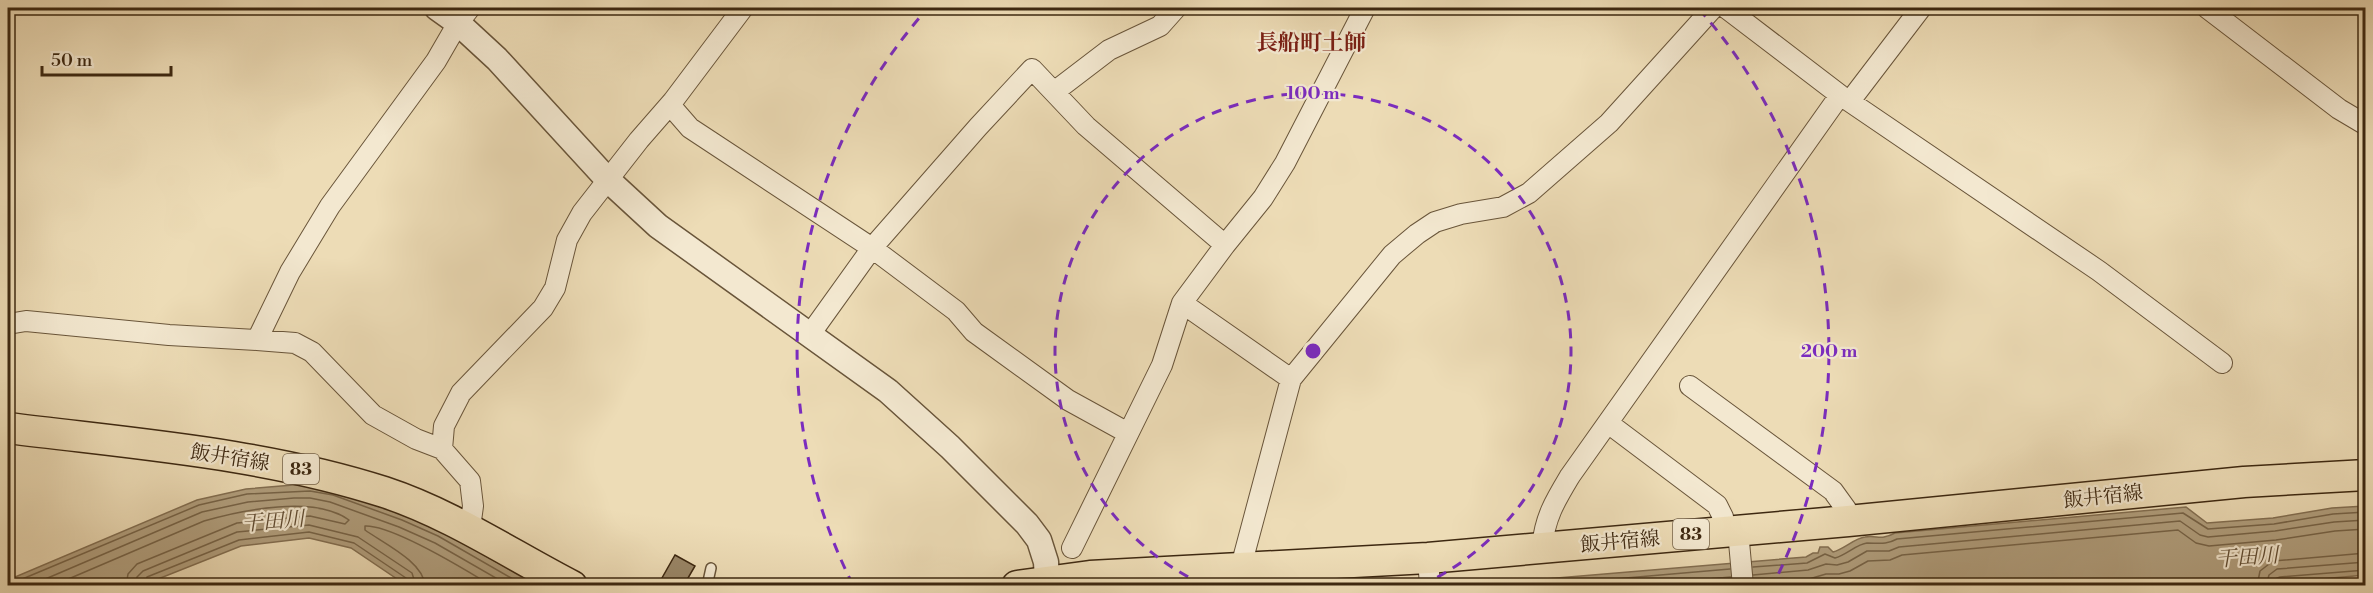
<svg xmlns="http://www.w3.org/2000/svg" width="2373" height="593" font-family="'Libre Bodoni','Noto Serif JP',serif">
<style>
.water{fill:#b19f7e;stroke:#836f52;stroke-width:1.5}
.lines{fill:none;stroke-linecap:round;stroke-linejoin:round}
.shore{stroke:#776448;stroke-width:1.5}
.building{fill:#998667;stroke:#3d2811;stroke-width:1.5}
.service-casing{stroke:#69553a;stroke-width:12}
.minor-casing{stroke:#69553a;stroke-width:22}
.tertiary-casing{stroke:#69553a;stroke-width:27}
.primary-casing{stroke:#3d2811;stroke-width:33}
.service{stroke:#f3e8d0;stroke-width:9}
.minor{stroke:#f3e8d0;stroke-width:20}
.tertiary{stroke:#f3e8d0;stroke-width:24}
.primary{stroke:#eddcb6;stroke-width:30}
.ring{fill:none;stroke:#7b2cbf;stroke-width:3;stroke-dasharray:10 8}
.labels{text-anchor:middle;stroke-width:4.5;stroke-linejoin:round;paint-order:stroke}
.shield{fill:#f3e8d0;stroke:#74624a;stroke-width:1.5}
.shield-label{font-size:18px;font-weight:bold;fill:#3d2811}
.street-label{font-size:20px;fill:#3d2811;stroke:#f3e8d0}
.water-label{font-size:21px;font-style:italic;fill:#604c32;stroke:#f3e8d0}
.quarter-label{font-size:22px;font-weight:bold;fill:#7a1f14;stroke:#f3e8d0}
.centre{fill:#7b2cbf;stroke:#f3e8d0;stroke-width:3}
.ring-label{font-size:18px;text-anchor:middle;font-weight:bold;fill:#7b2cbf;stroke:#f3e8d0;stroke-width:4.5;stroke-linejoin:round;paint-order:stroke}
</style>
<rect width="100%" height="100%" fill="#eddcb6"/>
<filter id="stains"><feTurbulence type="fractalNoise" baseFrequency=".00333" numOctaves="4"/><feColorMatrix values="0 0 0 0 .2 0 0 0 0 .09 0 0 0 0 .02 0 0 0 .5 -.17"/></filter>
<radialGradient id="worn" r=".72"><stop offset=".6" stop-color="#630" stop-opacity="0"/><stop offset="1" stop-color="#630" stop-opacity=".3"/></radialGradient>
<path class="water" d="M293 485H311L334 489 404 514 441 530 536 585H406L351 548 309 538 241 546 143 585 8 586V580L197 500 246 489Z
M2365 506V575L2245 586H1460L1806 557 1813 553H1818L1820 547H1828L1833 552C1844 549 1855 538 1865 537 1878 535 1880 541 1895 533L2186 507 2207 523 2273 518 2332 508Z"/>
<g class="lines">
<path class="shore" d="M1753 567 1807 563 1825 554 1835 558C1846 555 1857 544 1867 543 1879 543 1886 545 1897 539L2183 513 2208 529 2274 524 2333 514 2366 512
M1753 575 1808 570 1826 564 1837 565 1848 562 1867 551H1889L1899 547 2180 521 2200 535 2208 537 2275 531 2334 522 2366 520
M1754 584 1809 579 1826 574H1839L1850 571 1868 561 1890 560 1902 555 2178 530 2196 543 2209 546 2276 540 2335 531 2366 529
M8 585 199 505 247 494 310 491 333 495 402 520 438 536 525 586
M29 586 202 512 248 502 294 498H310L330 502 399 527 435 543 510 586
M52 586 204 521C242 510 315 495 349 520L345 524 310 516 237 523 137 564 128 574 126 586
M135 586 137 577 143 571 237 532 309 525 358 537 412 573 416 586
M143 586 147 577 239 540 309 532 354 543 406 578 409 586
M425 586C424 562 383 543 365 530V526C392 525 466 570 492 586
M1533 586 1730 569
M1624 586 1731 577
M2257 586 2260 571 2273 561 2366 553
M2266 586 2269 575 2277 569 2366 562
M2273 586 2275 579 2280 577 2366 570"/>
</g>
<path class="building" d="M675 555 695 566 684 585H658Z"/>
<g class="lines">
<g class="service-casing">
<path id="service" d="M707 586 711 568"/>
</g>
<g class="minor-casing">
<path id="minor" d="M1726 8 1840 95 2099 271 2222 363
M2207 8 2339 109 2366 125
M1054 92 1109 50 1160 26 1176 8
M1850 101 1921 8
M670 105 690 128 872 248 956 311 974 332 1068 400 1128 433
M1225 245 1263 198 1285 163 1365 8
M8 324 26 321 169 335 257 340 290 272 330 206 436 61 458 23 470 8
M811 333 872 248 978 127 1032 69 1086 126 1225 245 1182 303
M257 340 295 343 312 352 373 415 416 439 442 449 470 481 473 506 470 528
M1291 379 1392 255 1417 234 1435 222 1461 214 1503 207 1529 193 1609 123 1713 8
M1690 386 1833 491 1846 509 1848 521
M1608 423 1717 505 1723 517 1725 531
M442 449 444 426 461 393 543 308 555 288 567 240 582 213 639 140 673 101 743 8
M1738 531 1743 586
M1542 547C1545 517 1555 501 1570 476L1840 95
M1072 548 1162 365 1182 303 1291 379 1244 555V568
M1428 558 1430 586"/>
</g>
<g class="tertiary-casing">
<path id="tertiary" d="M437 8 458 23 497 59 607 179 658 226 888 391 950 447 1027 524 1039 540 1046 562 1047 581"/>
</g>
<g class="primary-casing">
<path id="primary" d="M8 428C134 444 263 453 384 492 451 514 510 554 572 586
M1017 586 1090 576 1428 558 1848 521 2244 482 2366 475"/>
</g>
<use href="#service" class="service"/>
<use href="#minor" class="minor"/>
<use href="#tertiary" class="tertiary"/>
<use href="#primary" class="primary"/>
</g>
<g class="ring">
<path d="M1204 585A258 258 0 1 1 1422 585"/>
<path d="M853 585A516 516 0 0 1 927 9M1699 9A516 516 0 0 1 1773 585"/>
</g>
<g class="labels">
<g class="shield">
<rect x="283" y="454" width="36" height="30" rx="4.5"/>
<rect x="1673" y="519" width="36" height="30" rx="4.5"/>
</g>
<g class="shield-label">
<text x="301" y="475">83</text>
<text x="1691" y="540">83</text>
</g>
<g class="street-label">
<text transform="translate(230 457) rotate(9)" y="7">飯井宿線</text>
<text transform="translate(2103 496) rotate(-6)" y="7">飯井宿線</text>
<text transform="translate(1620 541) rotate(-5)" y="7">飯井宿線</text>
</g>
<g class="water-label">
<text transform="translate(273 521) rotate(-5)" y="7">干田川</text>
<text transform="translate(2247 557) rotate(-4)" y="7">干田川</text>
</g>
<g class="quarter-label">
<text x="1311" y="50">長船町土師</text>
</g>
</g>
<circle cx="1313" cy="351" r="9" class="centre"/>
<g class="ring-label">
<text x="1313" y="99">100 m</text>
<text x="1829" y="357">200 m</text>
</g>
<rect width="2373" height="593" fill="none" stroke="#eddcb6" stroke-width="30"/>
<rect x="9" y="9" width="2355" height="575" fill="none" stroke="#3d2811" stroke-width="3"/>
<rect x="15" y="15" width="2343" height="563" fill="none" stroke="#3d2811" stroke-width="1.5"/>
<path d="M42 66v9h129v-9" fill="none" stroke="#3d2811" stroke-width="3"/>
<text x="51" y="66" font-size="18" fill="#3d2811" stroke="#f3e8d0" stroke-width="4.5" paint-order="stroke">50 m</text>
<rect width="100%" height="100%" filter="url(#stains)"/>
<rect width="100%" height="100%" fill="url(#worn)"/>
</svg>
